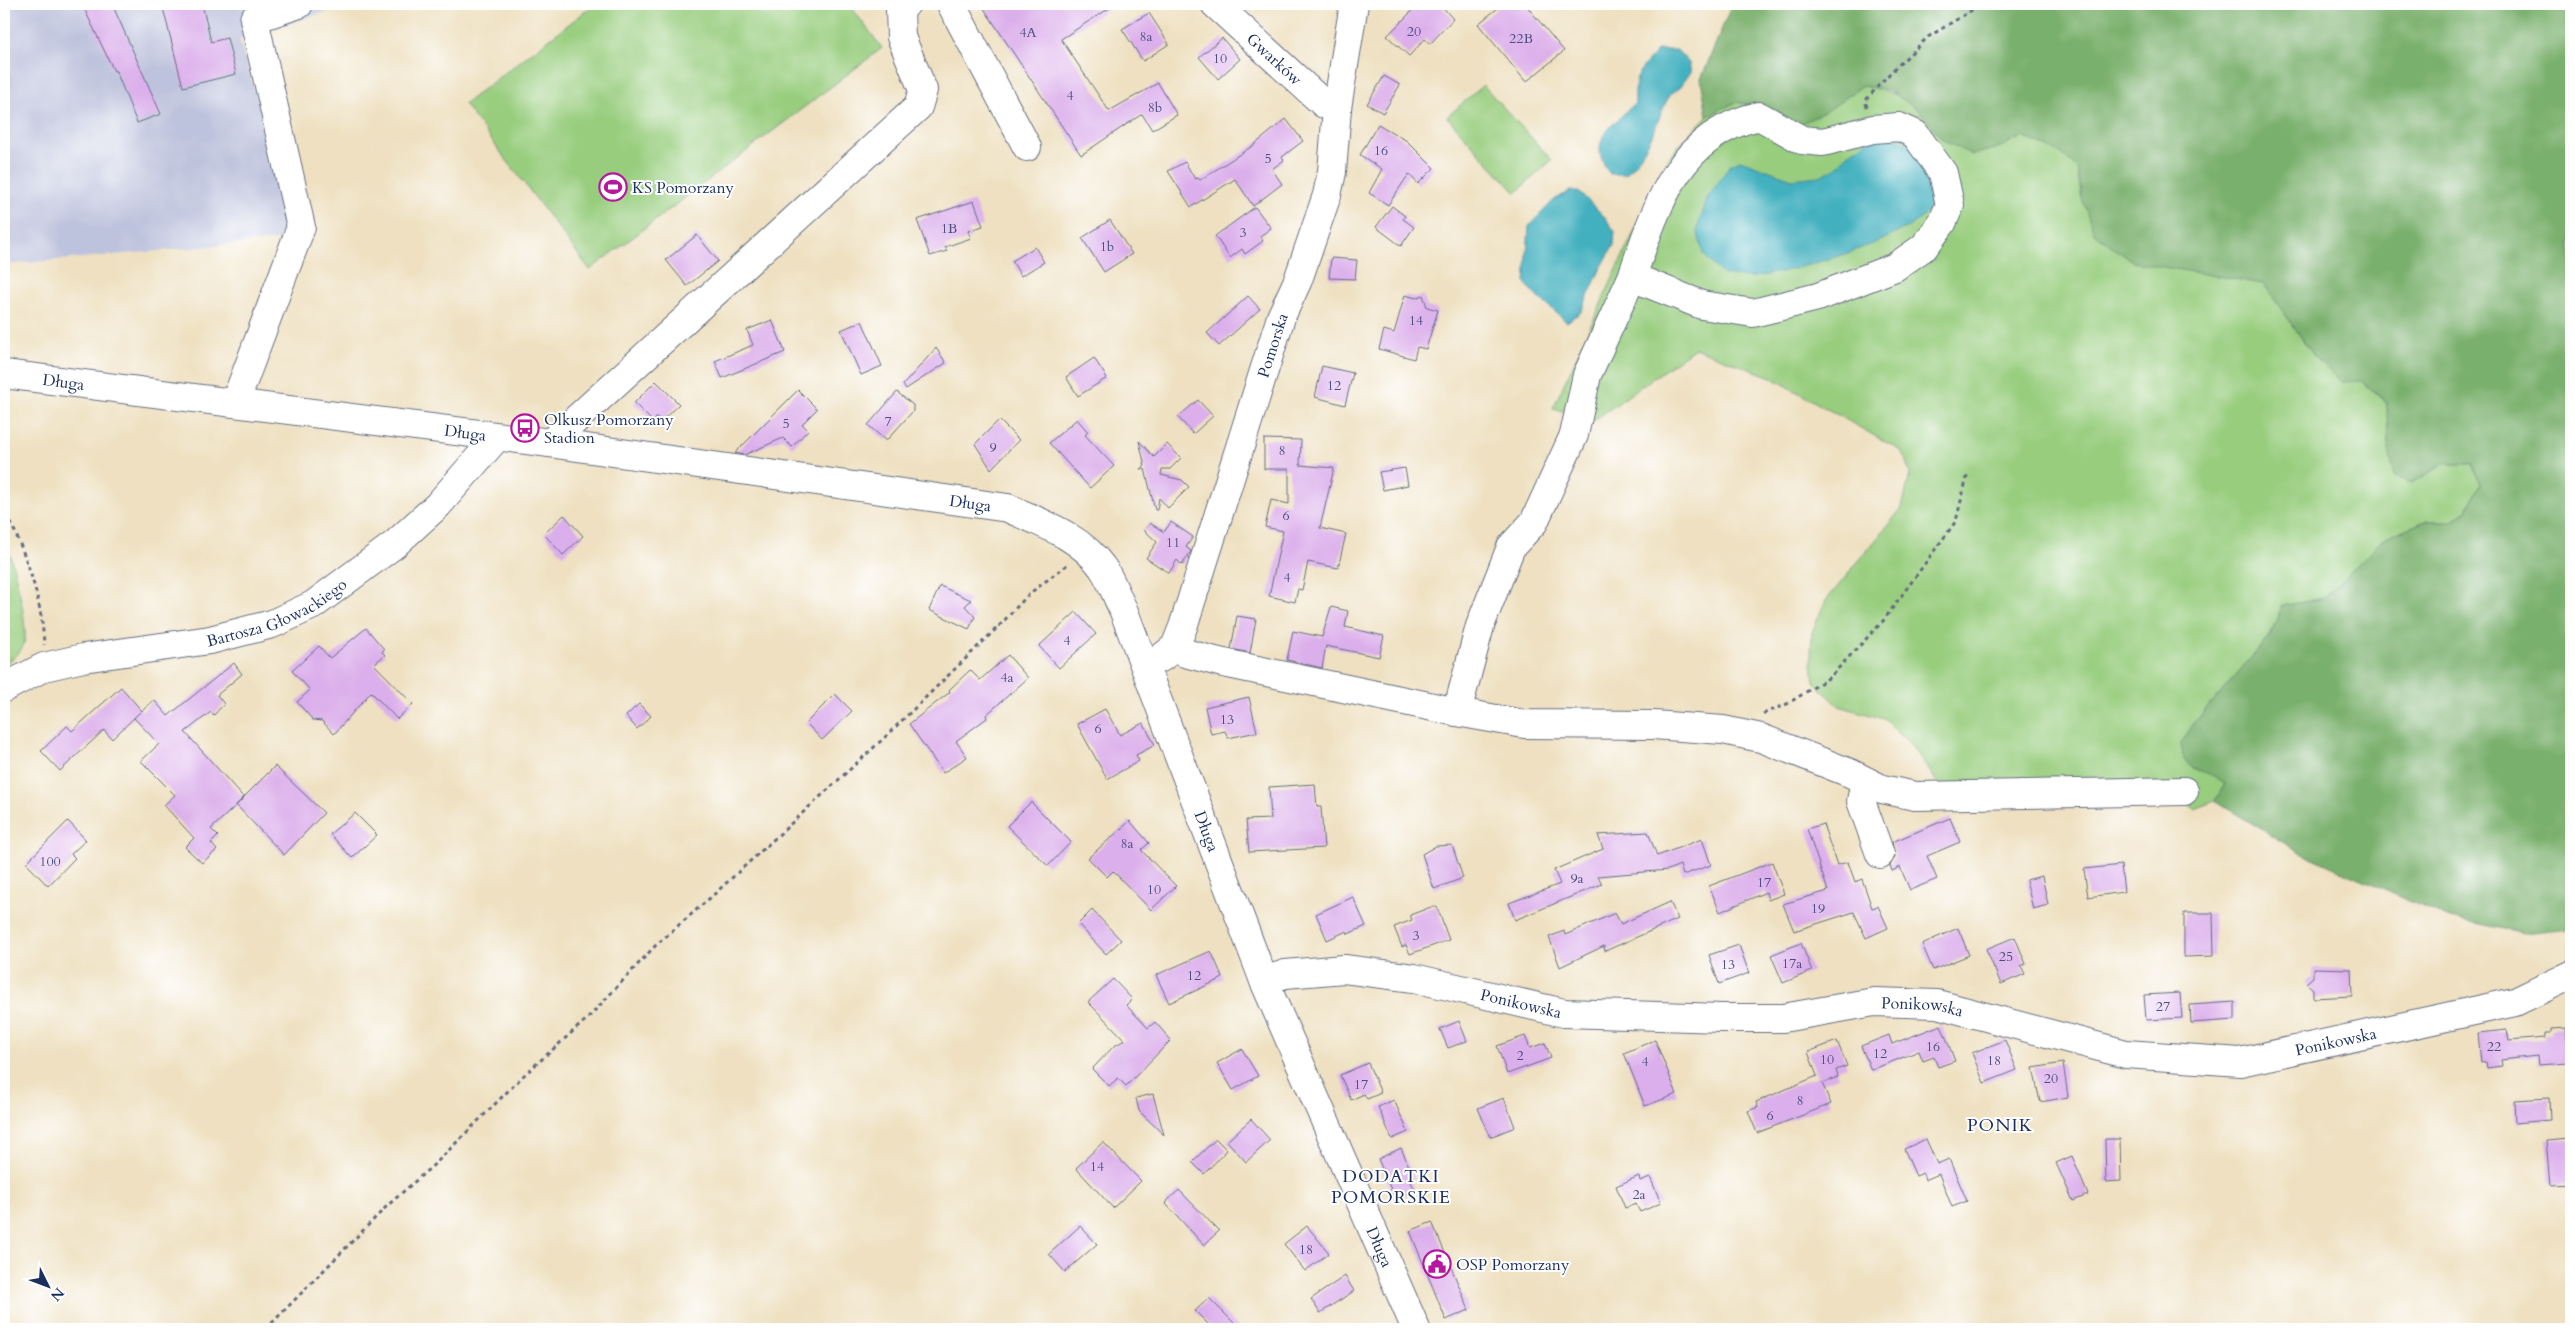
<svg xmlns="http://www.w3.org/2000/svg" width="2575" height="1333" font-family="Cardo,serif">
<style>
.industrial{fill:#bec3dd}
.green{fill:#98cd7e;stroke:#5a7e6e}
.forest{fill:#7ab06d;stroke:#4a7066}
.water{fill:#42b0bf;stroke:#2e708e}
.building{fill:#dbafeb}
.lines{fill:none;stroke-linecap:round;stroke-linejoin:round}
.minor-casing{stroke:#656d80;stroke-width:30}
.path{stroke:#656d80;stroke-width:3;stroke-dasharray:4 4;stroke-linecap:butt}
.minor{stroke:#fff;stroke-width:28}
.labels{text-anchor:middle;stroke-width:4;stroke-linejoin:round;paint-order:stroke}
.number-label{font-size:14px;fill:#4b4f81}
.street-label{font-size:16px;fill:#1b2f5e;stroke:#fff}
.poi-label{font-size:16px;fill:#1b2f5e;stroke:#fff;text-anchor:start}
.neighbourhood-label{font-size:18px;letter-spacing:1px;fill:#1b2f5e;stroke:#fff}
</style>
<rect width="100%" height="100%" fill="#fff"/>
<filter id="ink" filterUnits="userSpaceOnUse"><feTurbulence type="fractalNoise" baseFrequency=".02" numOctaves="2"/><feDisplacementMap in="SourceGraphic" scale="10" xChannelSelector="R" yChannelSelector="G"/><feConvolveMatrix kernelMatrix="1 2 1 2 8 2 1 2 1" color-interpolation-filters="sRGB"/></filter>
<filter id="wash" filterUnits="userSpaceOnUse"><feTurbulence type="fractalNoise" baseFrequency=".0096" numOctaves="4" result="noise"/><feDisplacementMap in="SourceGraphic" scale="20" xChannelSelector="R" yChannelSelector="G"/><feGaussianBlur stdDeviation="1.12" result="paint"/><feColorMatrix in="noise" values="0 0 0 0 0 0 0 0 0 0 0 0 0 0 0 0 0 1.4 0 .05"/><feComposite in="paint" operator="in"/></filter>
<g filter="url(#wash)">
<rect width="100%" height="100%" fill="#eee0c0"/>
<path class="industrial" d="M4 4H351L239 39 300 238 4 265Z"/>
<path class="green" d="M595 4H849L882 48 590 270 464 104Z
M1483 85 1552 160 1516 193 1447 117Z
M1862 86C1906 93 1917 107 1943 140L1995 149 2023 137 2061 153 2077 169 2082 198 2184 270 2264 284 2314 356 2362 381 2387 404 2388 444 2412 483 2444 464H2472L2480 484 2466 511 2452 521H2426L2384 538 2324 598 2282 606 2270 636 2194 723 2193 769 2214 773 2225 784 2215 801 2194 809 2162 788 1939 785 1913 747 1884 719 1839 706 1814 682 1811 653 1812 632 1825 602 1902 508 1910 474 1903 452 1771 377 1695 348 1593 421 1553 408 1669 156 1707 116 1736 102 1763 108 1828 110Z
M4 540C13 557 27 619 25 639 23 652 14 658 4 664Z"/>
<path class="forest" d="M1732 4H2571V928L2524 933 2445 917 2299 852 2215 801 2225 784C2203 763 2185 780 2181 743L2194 723 2270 636 2282 606 2324 598 2384 538 2426 521H2452L2466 512 2480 484 2472 464H2444L2412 483 2394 477 2388 444 2387 403 2362 381 2341 382 2314 356 2264 284 2133 262 2094 233 2082 198 2077 169 2061 153 2023 137 1995 149 1972 155 1943 140 1919 110 1888 90 1862 86 1828 110 1800 124 1763 108 1736 102 1707 116 1701 79Z"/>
<path class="water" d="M1658 50H1677L1689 63 1691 72 1681 86 1668 97 1650 140 1638 160 1626 174H1610C1585 141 1612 126 1635 103 1634 73 1639 72 1658 50Z
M1892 137C1914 145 1924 153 1928 176 1930 185 1933 200 1929 209 1913 239 1788 273 1753 277 1744 278 1733 276 1723 275L1703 254 1697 229 1708 197 1730 165 1740 160 1792 179 1820 176 1837 167 1847 155 1871 138Z
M1570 191 1579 192 1603 215 1615 231 1614 245 1600 270 1581 312 1567 322 1533 293 1525 282 1529 226 1554 200Z"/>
<g id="blocks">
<path class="building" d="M82 4H112L161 114 137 123 116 71H114Z
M162 4H202L211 42 227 38 236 74 183 87Z
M981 4H1116L1061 39 1109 111 1158 83 1177 115 1152 130 1142 114 1081 155Z
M1419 4H1440L1453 19 1430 44 1425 39 1409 56 1387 36Z
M1503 4H1525L1564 51 1526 82 1478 24Z
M1149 13 1169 44 1143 61 1122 29Z
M1222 38 1240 59 1218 79 1199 57Z
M1384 76 1400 85 1383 113 1367 104Z
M1286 119 1303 141 1282 157 1284 160 1272 169 1282 184 1253 206 1235 179 1191 207 1168 171 1185 162 1195 179 1198 178 1200 180 1254 145Z
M1378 124 1407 141 1434 168 1418 184 1409 174 1388 205 1369 193 1382 169 1360 155Z
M974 201 983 226 968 231 971 238 945 247 947 251 930 256 917 220Z
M1392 206 1405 216 1403 219 1414 227 1401 246 1376 227Z
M1255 207 1271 228 1260 236 1263 241 1245 254 1242 249 1230 258 1215 236Z
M1110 220 1132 254 1104 272 1082 238Z
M697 235 718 261 687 286 666 260Z
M1035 247 1044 262 1021 276 1012 261Z
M1331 258 1357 260 1355 279 1329 278Z
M1405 295 1416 298 1423 295 1427 307 1438 310 1426 349 1417 347 1414 359 1379 349 1384 330 1394 333Z
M1248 296 1260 309 1219 346 1207 333Z
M772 320 785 352 722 378 715 361 753 345 747 330Z
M862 321 882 366 861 375 841 330Z
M936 348 946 363 906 389 903 385Z
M1094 358 1107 378 1078 396 1066 377Z
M1322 366 1353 373 1345 405 1315 397Z
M656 381 679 404 661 421 657 417 653 422 634 403Z
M798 390 817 409 802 424 808 430 792 447 783 438 744 455 735 453Z
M897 392 913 405V411L886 441 868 425Z
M1198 400 1213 416 1193 434 1178 417Z
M1077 419 1088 432 1085 435 1114 466 1090 488 1049 443Z
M999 420 1019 440 991 469 975 444Z
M1264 439 1301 440 1300 465 1334 468 1320 528 1346 534 1338 568 1308 562 1302 590 1298 589 1295 602 1269 596 1283 531 1265 527 1271 500 1289 504V469H1264Z
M1139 441 1154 457 1167 444 1181 458 1170 469H1162L1161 475 1182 480 1189 487 1168 508 1159 498 1157 510H1155L1145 469H1141L1145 466Z
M1405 468 1408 485 1383 490 1379 472Z
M564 515 583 536 563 555 544 534Z
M1171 522 1193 537 1186 547 1191 551 1190 553 1182 565 1177 560 1169 573 1146 558 1157 542 1144 530 1150 523 1164 532Z
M940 586 971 600 965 606 975 617 969 629 929 610Z
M1331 607 1348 611 1345 627 1384 636 1379 657 1326 646 1322 668 1287 660 1293 631 1322 637Z
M1076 612 1096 634 1059 668 1039 646Z
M1237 616 1256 619 1250 653 1231 649Z
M366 628 384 649 382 652 385 655 374 664 413 704 397 719 371 692 334 734 322 721 313 720 297 702 310 690 292 671 319 646 330 658Z
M1008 655 1028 678 986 715 987 718 956 741 967 757 943 773 909 724 950 692 949 690 970 670 980 680Z
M234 663 242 674 217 695 224 704 214 715 211 712 185 732 244 798 211 829 218 836 211 843 217 850 202 863 185 847 194 838 164 805 175 795 141 761 159 744 134 718 140 712 112 739 104 730 60 771 41 751 67 726 72 731 121 687 142 711 154 700 168 716Z
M835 694 852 711 822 740 806 723Z
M1249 697 1257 732 1228 738 1225 731 1211 734 1205 707Z
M639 704 651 716 637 729 626 716Z
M1105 709 1120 735 1143 723 1155 745 1136 755 1139 761 1107 779 1077 724Z
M275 766 324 813 284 855 236 805Z
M1315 784 1317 807H1321L1324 848 1249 852 1246 820 1271 819 1269 787Z
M1031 802 1071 842 1048 866 1007 826Z
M355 813 377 835 352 858 330 834Z
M1950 818 1960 842 1927 856 1937 879 1910 890 1900 867 1892 871 1890 865 1895 856 1892 842Z
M68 821 86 840 71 854 75 858 48 886 26 863Z
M1130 821 1149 843 1141 850 1176 886 1151 910 1113 871 1107 877 1088 858Z
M1823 824 1837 865 1848 862 1855 882 1862 879 1872 908 1878 906 1888 928 1866 938 1854 912 1794 931 1783 904 1828 891 1807 829Z
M1648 832 1657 856 1702 839 1711 865 1683 875 1680 865 1668 870 1598 876 1602 884 1515 920 1509 903 1560 884 1554 870 1603 849 1598 835Z
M1452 845 1463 878 1434 889 1422 854 1436 846Z
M1772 862 1784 894 1768 900 1766 892 1720 912 1709 886Z
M2121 865 2124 892 2088 897 2084 869Z
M2042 876 2048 905 2033 909 2026 880Z
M1353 897 1366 926 1348 934 1347 931 1327 940 1316 914Z
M1670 902 1678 919 1605 951 1604 946 1560 967 1549 937 1564 931 1565 935 1615 913 1621 924Z
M1431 907H1437L1449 940 1410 954 1406 945 1402 947 1394 927 1412 920 1410 915Z
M1092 910 1121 940 1106 954 1078 924Z
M2184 913H2213L2214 956 2184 957Z
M1958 928 1969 955 1933 970 1922 944Z
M2015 937 2026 964 2021 966 2025 974 2001 984 1986 949Z
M1801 943 1812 971 1783 983 1771 955Z
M1739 945 1749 973 1719 984 1709 955Z
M1211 951 1223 978 1169 1003 1156 975Z
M2313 968 2351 969 2352 996 2313 998V989L2306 983 2313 977Z
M1113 979 1132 999 1126 1005 1148 1028 1155 1022 1171 1040 1126 1086 1118 1078 1109 1086 1092 1069 1114 1046 1125 1040 1088 1002Z
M2180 993 2182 1018 2146 1020 2144 995Z
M2235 1002V1020L2191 1023 2190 1005Z
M1459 1021 1467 1041 1448 1048 1440 1029Z
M1941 1025 1955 1061 1938 1067 1934 1057 1923 1061 1919 1051 1871 1070 1861 1046 1889 1035 1892 1044Z
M2566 1028 2569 1063 2538 1065 2537 1056 2501 1060 2502 1066 2487 1068 2486 1062 2481 1063 2478 1033 2507 1030 2509 1041 2545 1038V1033H2551V1029Z
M1525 1036 1530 1048 1545 1043 1551 1058 1507 1074 1497 1046Z
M1655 1040 1677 1094 1645 1106 1624 1053Z
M2005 1040 2017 1070 1984 1083 1972 1053Z
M1837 1041 1847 1066 1836 1070 1838 1077 1822 1083 1831 1104 1757 1133 1748 1111 1758 1107 1756 1102 1817 1076 1808 1052Z
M1242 1049 1258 1076 1233 1090 1217 1063Z
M1368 1063 1381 1093 1367 1099 1364 1094 1351 1100 1340 1075Z
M2063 1063 2068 1097 2040 1102 2033 1068Z
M1153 1094 1164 1135 1139 1111 1136 1098Z
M1504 1098 1515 1127 1490 1137 1478 1108Z
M2549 1098 2550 1120 2515 1123 2514 1100Z
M1394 1100 1408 1132 1392 1139 1378 1107Z
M1251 1119 1270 1140 1246 1162 1227 1141Z
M2569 1138 2571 1184 2550 1185 2546 1140Z
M1216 1139 1227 1150 1204 1174 1192 1162Z
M1926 1139 1937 1164 1949 1159 1967 1201 1952 1207 1939 1174 1925 1180 1923 1173 1916 1176 1904 1149Z
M2105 1139H2120L2121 1181 2106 1182Z
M1103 1142 1141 1181 1113 1208 1076 1168Z
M1401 1148 1414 1178 1410 1180 1415 1190 1395 1199 1378 1159Z
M2072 1156 2088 1195 2073 1201 2056 1163Z
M1639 1176 1640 1181 1650 1177 1661 1203 1640 1212 1636 1204 1625 1208 1616 1186Z
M1179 1190 1219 1231 1204 1245 1165 1203Z
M1432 1222 1469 1310 1446 1320 1410 1231Z
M1080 1226 1097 1244 1065 1272 1049 1254Z
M1307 1226 1329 1253 1305 1271 1284 1244Z
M1345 1276 1354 1291 1320 1313 1311 1299Z
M1209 1298 1240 1329H1213L1195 1311Z"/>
</g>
</g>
<g filter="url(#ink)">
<use href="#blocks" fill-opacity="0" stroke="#656d80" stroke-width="1"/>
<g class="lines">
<g class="minor-casing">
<g id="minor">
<path d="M951 4 1027 147"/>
<path id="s1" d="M1215 4 1324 104 1337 108"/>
<path id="s2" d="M4 374 550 443 1008 508C1041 523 1080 536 1102 567 1111 579 1116 596 1123 609L1264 981 1416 1329"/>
<path d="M235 403 301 227 254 19 299 4"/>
<path d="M550 443 918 107 923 90 901 37 900 10 906 4"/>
<path d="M1175 647 1185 653 1219 662 1457 712 1524 724 1653 725 1723 730 1761 738 1850 773 1882 789 1915 796 2184 791"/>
<path id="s3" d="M1161 658 1175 647 1183 627 1281 317 1298 280 1327 195 1332 172 1337 108 1354 4"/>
<path id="s4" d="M4 688 44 667 83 658 210 640 272 624 313 605 395 544 438 505 497 437"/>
<path d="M1457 712 1480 626 1511 547 1534 522 1574 435 1587 375 1632 277 1702 305 1753 313 1818 297 1895 267 1924 247 1942 223 1950 205 1943 173 1915 134 1899 127 1873 129 1823 142 1802 140 1759 116C1678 134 1656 207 1632 277"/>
<path d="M1865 781 1861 801 1880 854"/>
<path id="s5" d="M1264 981 1285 974 1344 969 1414 978 1564 1013 1722 1018H1783L1874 1002 1937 1004 2126 1054 2240 1062 2515 1002 2571 975"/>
</g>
</g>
<path class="path" d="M1867 107 1865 101 1890 73 1928 37 1982 4
M4 507C24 551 42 596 44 645
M4 604V613
M1763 714 1787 704 1830 677 1883 621 1956 521 1968 473
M266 1329 387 1206 438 1161 523 1076 588 1018 656 945 710 898 883 739 999 626 1029 594 1068 564"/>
<use href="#minor" class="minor"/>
</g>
</g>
<defs>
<g id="stadium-ring" transform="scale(1.4375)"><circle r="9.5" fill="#fff" stroke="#b5179e" stroke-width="1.5"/><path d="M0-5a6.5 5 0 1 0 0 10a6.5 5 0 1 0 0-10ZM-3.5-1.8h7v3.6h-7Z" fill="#b5179e"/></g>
<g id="bus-ring" transform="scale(1.4375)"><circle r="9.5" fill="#fff" stroke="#b5179e" stroke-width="1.5"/><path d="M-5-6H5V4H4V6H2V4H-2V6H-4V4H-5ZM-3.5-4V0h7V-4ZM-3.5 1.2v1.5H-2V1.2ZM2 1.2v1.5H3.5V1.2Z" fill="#b5179e"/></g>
<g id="civic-ring" transform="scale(1.4375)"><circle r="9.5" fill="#fff" stroke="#b5179e" stroke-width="1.5"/><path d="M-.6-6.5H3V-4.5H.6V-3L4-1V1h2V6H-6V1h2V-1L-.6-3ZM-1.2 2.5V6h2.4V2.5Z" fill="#b5179e"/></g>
</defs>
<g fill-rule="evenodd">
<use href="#stadium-ring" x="613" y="187"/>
<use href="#bus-ring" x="525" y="428"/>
<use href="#civic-ring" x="1437" y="1264"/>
</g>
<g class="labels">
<g class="number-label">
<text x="1414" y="36">20</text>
<text x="1028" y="37">4A</text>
<text x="1146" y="41">8a</text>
<text x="1521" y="43">22B</text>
<text x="1220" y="63">10</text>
<text x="1070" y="100">4</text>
<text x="1155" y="112">8b</text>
<text x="1381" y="155">16</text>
<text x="1268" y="163">5</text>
<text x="949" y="233">1B</text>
<text x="1243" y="237">3</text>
<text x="1107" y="251">1b</text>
<text x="1416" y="325">14</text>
<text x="1334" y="390">12</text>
<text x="888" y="426">7</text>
<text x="786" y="428">5</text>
<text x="993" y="452">9</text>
<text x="1282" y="455">8</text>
<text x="1286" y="520">6</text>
<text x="1173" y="547">11</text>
<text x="1287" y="582">4</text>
<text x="1067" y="645">4</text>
<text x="1007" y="682">4a</text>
<text x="1227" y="724">13</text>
<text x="1098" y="733">6</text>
<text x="1127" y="848">8a</text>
<text x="50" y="866">100</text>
<text x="1577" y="883">9a</text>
<text x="1764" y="887">17</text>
<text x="1154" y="894">10</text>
<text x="1818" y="913">19</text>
<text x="1416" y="940">3</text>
<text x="2006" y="961">25</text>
<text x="1792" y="968">17a</text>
<text x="1728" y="969">13</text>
<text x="1194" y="980">12</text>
<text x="2163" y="1011">27</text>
<text x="1933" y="1051">16</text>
<text x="2494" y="1051">22</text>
<text x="1880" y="1058">12</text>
<text x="1520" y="1060">2</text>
<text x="1827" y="1064">10</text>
<text x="1994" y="1065">18</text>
<text x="1645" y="1066">4</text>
<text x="2051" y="1083">20</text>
<text x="1361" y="1089">17</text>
<text x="1800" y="1105">8</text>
<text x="1770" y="1120">6</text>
<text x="1097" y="1171">14</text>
<text x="1639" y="1199">2a</text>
<text x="1306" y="1254">18</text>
</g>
<g class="street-label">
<text dy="6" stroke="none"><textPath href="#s1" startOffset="81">Gwarków</textPath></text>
<text dy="6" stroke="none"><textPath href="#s3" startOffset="335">Pomorska</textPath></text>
<text dy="6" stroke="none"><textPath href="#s2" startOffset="60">Długa</textPath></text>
<text dy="6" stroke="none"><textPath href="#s2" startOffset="465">Długa</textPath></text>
<text dy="6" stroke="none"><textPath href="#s2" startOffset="975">Długa</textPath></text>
<text dy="6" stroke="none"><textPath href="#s4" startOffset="286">Bartosza Głowackiego</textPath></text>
<text dy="6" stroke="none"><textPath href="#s2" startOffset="1410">Długa</textPath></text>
<text dy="6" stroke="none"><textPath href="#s5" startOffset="262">Ponikowska</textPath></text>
<text dy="6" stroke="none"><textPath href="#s5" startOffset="666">Ponikowska</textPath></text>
<text dy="6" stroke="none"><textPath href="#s5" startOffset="1088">Ponikowska</textPath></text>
<text dy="6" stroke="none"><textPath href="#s2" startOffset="1860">Długa</textPath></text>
</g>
<g class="poi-label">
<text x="632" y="193">KS Pomorzany</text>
<text x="544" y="425">Olkusz Pomorzany<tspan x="544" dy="18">Stadion</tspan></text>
<text x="1456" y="1270">OSP Pomorzany</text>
</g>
<g class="neighbourhood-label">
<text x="2000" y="1131">PONIK</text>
<text x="1391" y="1182">DODATKI<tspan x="1391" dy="21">POMORSKIE</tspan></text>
</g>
</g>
<rect width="2575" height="1333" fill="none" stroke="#fff" stroke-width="20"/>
<g transform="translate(48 1286) rotate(132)" stroke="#ffffff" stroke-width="4" paint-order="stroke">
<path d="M0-4L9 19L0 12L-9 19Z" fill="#1b2f5e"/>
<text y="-8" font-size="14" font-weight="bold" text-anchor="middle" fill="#1b2f5e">N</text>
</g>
</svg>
